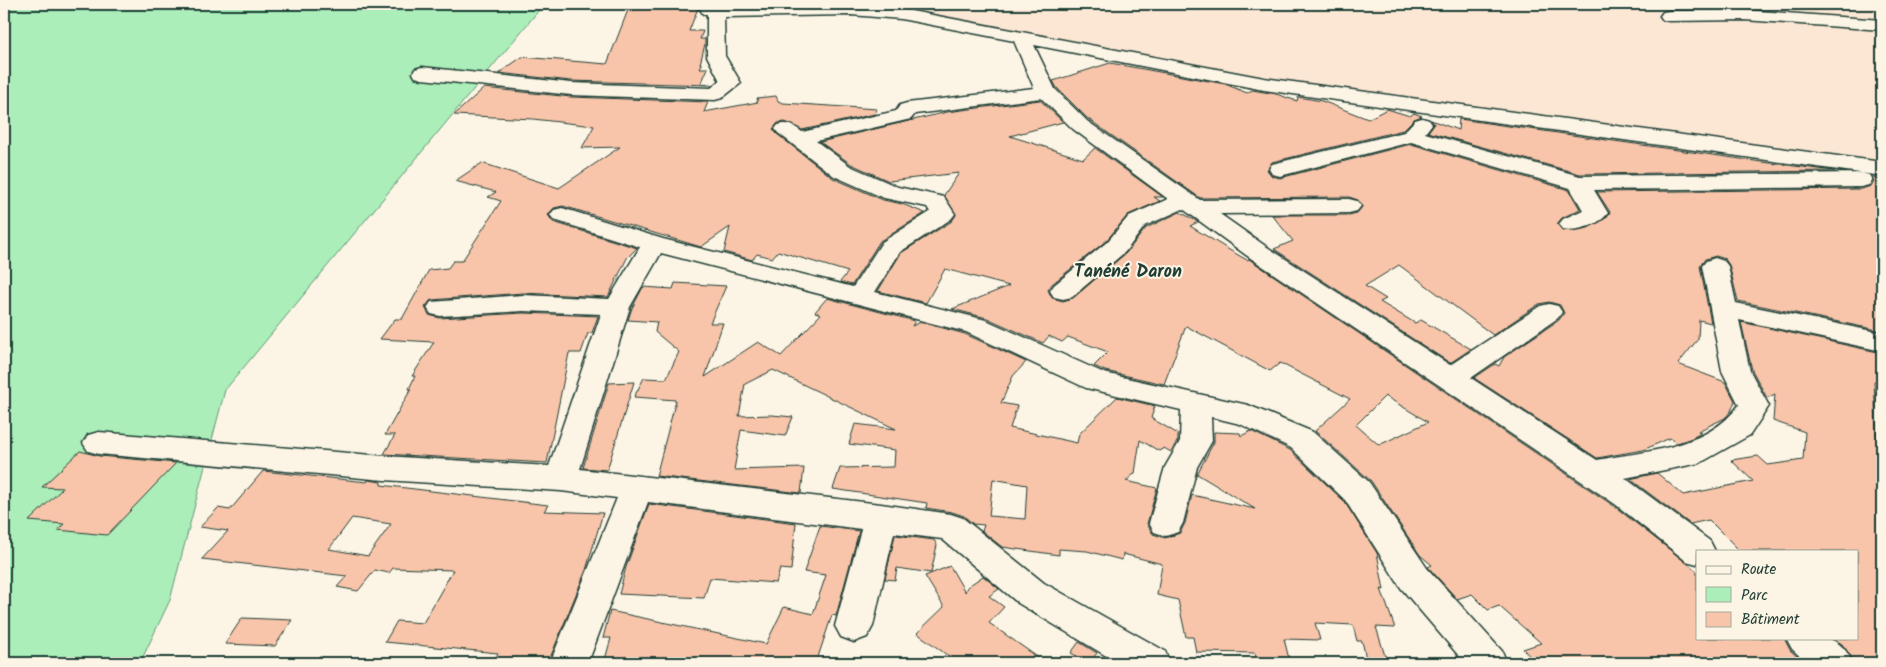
<svg xmlns="http://www.w3.org/2000/svg" width="1886" height="667" font-family="Kalam,sans-serif">
<style>
.built{fill:#fbe7d3}
.green{fill:#abeeb9;stroke:#659676}
.building{fill:#f9c5aa;stroke:#1f3d34;fill-rule:evenodd}
.lines{fill:none;stroke-linecap:round;stroke-linejoin:round}
.minor-casing{stroke:#1f3d34;stroke-width:3}
.minor{fill:#fcf5e5;fill-rule:evenodd}
.labels{text-anchor:middle;stroke-width:4;stroke-linejoin:round;paint-order:stroke}
.district-label{font-size:18px;font-weight:bold;fill:#1f3d34;stroke:#fcf5e5}
</style>
<rect width="100%" height="100%" fill="#fcf5e5"/>
<filter id="ink" filterUnits="userSpaceOnUse"><feTurbulence type="fractalNoise" baseFrequency=".02" numOctaves="2"/><feDisplacementMap in="SourceGraphic" scale="10" xChannelSelector="R" yChannelSelector="G"/><feConvolveMatrix kernelMatrix="1 2 1 2 8 2 1 2 1" color-interpolation-filters="sRGB"/></filter>
<g filter="url(#ink)">
<path class="built" d="M879 4H1882V165L1310 89Z"/>
<path class="green" d="M4 4H544L225 390 170 600 140 663H4Z"/>
<path class="building" d="M639 4H695L698 8 689 31H703L700 39H705V44L700 64H702L700 68H708L701 84 712 85 571 81 499 73 522 57 607 64 628 10H635Z
M1110 63 1225 84 1247 93 1252 90 1276 94 1297 101 1298 97 1322 101 1368 119 1387 109 1410 116 1414 113 1422 116 1414 119 1403 130 1272 162 1267 170 1272 176 1280 178 1411 144 1569 190 1580 209 1562 218 1557 224 1563 231 1588 228 1606 218 1610 212 1597 192 1861 189 1871 186 1874 181 1872 177 1880 178 1882 179V331L1738 301 1729 265 1725 259 1716 256 1705 259 1700 266 1711 323 1699 320 1698 339 1678 364 1725 382 1735 401 1731 411 1725 418 1698 431 1701 433 1692 438 1677 443 1670 438 1643 450 1597 458 1474 378 1495 364 1499 366 1504 357 1559 320 1564 313 1560 305 1549 302 1539 304 1493 335 1399 265 1365 286 1386 299 1380 302 1415 323 1421 320 1471 349 1450 363 1274 249 1293 241 1272 215H1349L1357 213 1362 207 1358 200 1349 197 1200 198 1087 118 1057 88 1053 81Z
M484 88 571 97 708 102 704 112 758 102 757 98 776 96 778 101 783 103 877 109 875 114 802 130 785 122 778 123 773 129 777 134 833 178 883 200 902 204 925 213 880 241 852 285 840 282 848 272 778 251 772 258 757 254 752 260 724 252 730 227 701 247 563 206 554 208 548 215 553 222 637 248 627 258 608 297 523 293 431 300 425 307 429 315 440 318 523 313 598 316 592 333H588L581 353H569L547 463 384 454 395 435H385L411 389H409L415 376H412L434 342 380 339 395 319H402L429 270 448 268 453 261H462L501 201 488 197 496 192 455 181 482 163 559 188 620 147 582 148 594 126 533 119 454 115Z
M1040 100 1063 122 1010 136 1083 159 1095 148 1163 197H1154L1160 201 1128 215 1106 241 1052 284 1048 290 1052 298 1063 301 1073 298 1126 253 1146 228 1180 212 1198 222 1190 226 1231 251 1247 260 1249 259 1614 506 1697 571V638H1784L1790 650 1801 660 1796 663H1536L1523 649 1541 643 1499 606 1488 610 1472 594 1457 599 1428 567 1432 565 1420 555 1371 481 1315 431 1350 399 1280 363 1270 371 1186 326 1164 384 1105 371 1094 366 1108 352 1068 337 1062 342 1049 336 1043 343 987 318 952 309 1009 286 945 269 926 303 878 291 901 253 952 221 956 215 944 195 959 173 889 181 851 164 820 142 947 112ZM1385 396 1428 422 1379 445 1356 425Z
M1459 119 1762 162 1835 171 1580 174 1428 132 1434 124 1431 120 1458 130Z
M675 283 726 286 710 323H723L705 377 758 342 781 356 821 314 815 312 827 298 915 321 912 326 921 322 965 334 1026 362 1013 376 1001 403 1017 406 1010 428 1077 443 1079 434 1117 397 1155 406 1151 418 1178 434V440L1171 452 1164 448 1159 451 1140 440 1135 473 1126 481 1157 488 1147 524 1153 534 1165 538 1180 533 1185 523 1192 495 1255 509 1197 474 1214 442V432L1240 433 1241 436 1251 431 1290 450 1344 501 1377 553 1384 590 1381 589 1395 628 1376 627 1386 659 1366 658 1362 641H1357L1353 625 1315 623 1320 640 1284 639 1290 663H1258L1255 653 1196 652 1193 637H1186L1178 600 1157 595 1162 564 1123 554 1122 560 1087 551 1059 549V555L1002 547 982 531 984 525 973 524 964 516 952 512 926 508 927 503 833 489 840 468 894 467 895 450 849 444 855 424 896 429 773 370 745 384 739 416 772 415 793 417 785 436 741 430 734 470 804 468 801 493 656 476 676 400 634 397 644 378 666 379 679 352 655 332 657 322 628 320 632 308 643 287 673 289ZM993 479 1027 485 1025 519 989 516Z
M1741 322 1882 353V384L1874 381 1877 444 1882 446V663H1855L1842 644 1832 638H1857V551H1740L1709 520 1690 524 1630 479 1657 473 1683 495 1753 481 1731 460 1758 456 1768 465 1803 460 1805 432 1773 421 1775 394 1767 398 1752 370Z
M634 382 607 470 583 468 609 383Z
M80 451 99 456 176 463 107 535 58 530 64 524 29 521 63 488 42 487Z
M263 471 367 482 368 480 381 482V485L548 505 544 511 603 513 586 570 548 663H493L498 653 385 642 397 621 423 623 453 570 393 568 389 573 375 570 358 591 337 587 347 576 202 559 228 531 200 527 218 508 230 510ZM352 518 391 524 368 556 329 549Z
M649 504 796 523 791 570 780 569 776 583 710 578 704 598 619 594 626 567Z
M820 526 859 531 836 616 832 615 816 663H671L645 657 643 663H604L611 638H603L610 611 766 644 784 607 813 614 826 575 804 572Z
M895 535 934 540 937 545 931 573 897 568 895 580 885 579Z
M950 566 965 592 967 587 983 576 999 589 989 596 1004 607 989 623 1046 663H958L917 633 944 607 925 576Z
M242 618 292 620 275 646 225 644Z
M1079 642 1097 653 1089 663 1071 653Z"/>
<g class="lines">
<g class="minor-casing">
<path id="minor" d="M697 4H713L724 7 851 5 901 9 1264 78 1882 162V176L1264 90 1034 45 1055 89 1087 121 1200 200 1349 199 1357 201 1361 206 1357 211 1349 213 1220 214 1264 245 1450 365 1540 306 1549 304 1558 306 1562 312 1558 318 1471 378 1597 460C1646 451 1707 449 1739 405L1722 371 1702 266 1706 261 1715 258 1724 261 1728 266 1736 303 1882 333V351L1739 320 1750 371 1769 406 1750 435 1700 463 1625 478 1710 541 1715 551H1697V564L1686 561 1615 504 1246 255 1183 209 1145 226 1125 252 1072 297 1063 299 1054 297 1050 291 1054 285 1107 242 1129 216 1168 199 1073 129 1041 98 915 114 911 119 816 141 850 166 898 187 944 197 955 214 951 219 900 252 875 292 986 320 1104 373 1248 405 1313 432 1369 482 1427 568 1502 651 1507 663H1465L1401 588 1345 500 1291 448 1240 424 1211 417 1212 441 1197 467 1183 523 1178 532 1166 536 1154 532 1149 523 1165 467 1180 441 1181 410 1086 388 966 332 661 253 630 307 580 469 881 504 951 514 963 518 1044 583 1165 651 1170 663H1118L1018 603 942 539 894 533 873 626 867 637 854 642 841 637 835 626 861 529 648 502 588 663H550L617 498 561 491 384 480 99 454 88 451 83 443 88 435 99 432 384 456 549 466 601 314 523 311 440 316 431 314 427 308 431 302 523 295 609 299 640 247 554 220 550 215 554 210 562 208 663 239 853 287 882 242 930 212 927 207 884 198 834 176 778 133 775 129 778 125C789 122 794 126 802 132L896 111 900 105 907 103 1034 88 1014 41 901 19 851 15 724 17 725 56 741 83 722 98 715 100 571 95 422 79 415 77 413 73 415 69 422 67 571 83 711 88 720 81 707 56V14H703Z
M1744 10 1882 20V30L1744 20 1669 21 1663 20 1660 16 1663 12 1669 11Z
M1422 118 1429 120 1432 124 1425 133 1580 176 1861 173 1869 175 1872 180 1869 185 1861 187 1594 190 1608 213C1600 225 1576 232 1563 229L1559 224 1563 219 1583 210 1570 188 1411 142 1280 176 1272 174 1269 169 1272 164 1404 132 1415 120Z
M1786 638C1817 638 1838 630 1853 663H1807L1792 649Z"/>
</g>
<use href="#minor" class="minor"/>
</g>
</g>
<g class="labels">
<g class="district-label">
<text x="1128" y="277">Tanéné Daron</text>
</g>
</g>
<rect width="1886" height="667" fill="none" stroke="#fcf5e5" stroke-width="20"/>
<rect x="10" y="10" width="1866" height="647" fill="none" stroke="#1f3d34" stroke-width="2" filter="url(#ink)"/>
<rect x="1696" y="550" width="162" height="90" fill="#fcf5e5" stroke="#a4ab9e"/>
<rect x="1706" y="566" width="25" height="8" fill="#fcf5e5" stroke="#a4ab9e"/>
<text x="1741" y="574" font-size="15" fill="#1f3d34">Route</text>
<rect x="1706" y="587" width="25" height="15" fill="#abeeb9" stroke="#a4ab9e"/>
<text x="1741" y="600" font-size="15" fill="#1f3d34">Parc</text>
<rect x="1706" y="612" width="25" height="15" fill="#f9c5aa" stroke="#a4ab9e"/>
<text x="1741" y="624" font-size="15" fill="#1f3d34">Bâtiment</text>
</svg>
